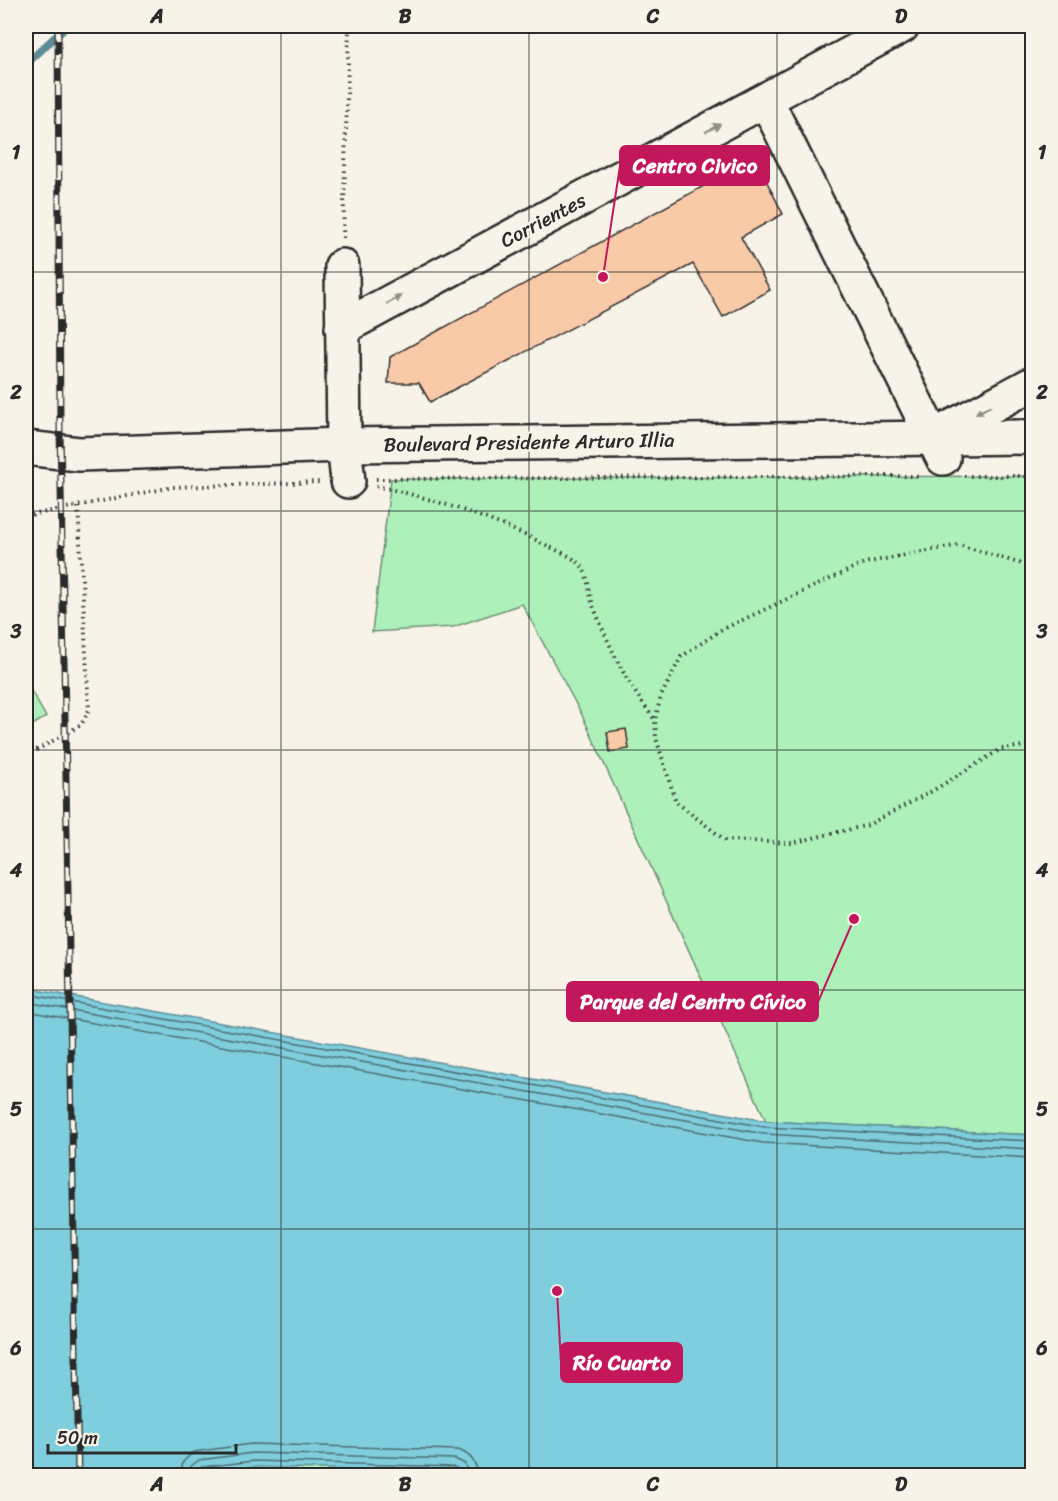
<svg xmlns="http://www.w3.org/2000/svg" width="1058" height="1501" font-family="Sriracha,sans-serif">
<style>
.green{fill:#adf0ba;stroke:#6c8e72;stroke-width:1.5}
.water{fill:#7fcedd;stroke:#5d8d96;stroke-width:1.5}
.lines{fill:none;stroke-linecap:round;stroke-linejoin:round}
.shore{stroke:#4d6c72;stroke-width:1.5}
.stream{stroke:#5d8d96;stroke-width:8}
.building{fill:#f9caa8;stroke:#2b2b2b;stroke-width:1.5}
.minor-casing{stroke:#2b2b2b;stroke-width:38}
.major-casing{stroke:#2b2b2b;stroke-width:38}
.path{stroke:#2b2b2b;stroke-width:4;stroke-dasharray:1.5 4.5;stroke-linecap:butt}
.minor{stroke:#f7f3e8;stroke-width:33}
.major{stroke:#f7f3e8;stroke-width:33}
.rail-casing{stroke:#2b2b2b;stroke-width:7}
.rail{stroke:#f7f3e8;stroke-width:4.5;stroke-dasharray:14;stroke-linecap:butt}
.oneway{fill:#918f8a}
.grid{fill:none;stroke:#2b2b2b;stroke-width:1.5;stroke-opacity:0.55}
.labels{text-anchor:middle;stroke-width:5;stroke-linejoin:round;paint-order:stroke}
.street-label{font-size:20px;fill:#2b2b2b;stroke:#f7f3e8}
.leader{fill:none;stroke:#c2185b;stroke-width:2}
.callout-dot{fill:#c2185b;stroke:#f7f3e8;stroke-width:2}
.callout{fill:#c2185b;stroke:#c2185b;stroke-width:2}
.callout-label{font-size:21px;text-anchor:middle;font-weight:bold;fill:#fff}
.neatline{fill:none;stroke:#2b2b2b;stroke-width:2}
.grid-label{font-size:20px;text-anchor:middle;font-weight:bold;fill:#2b2b2b}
</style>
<rect width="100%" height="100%" fill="#f7f3e8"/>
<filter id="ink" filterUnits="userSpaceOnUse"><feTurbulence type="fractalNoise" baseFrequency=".0167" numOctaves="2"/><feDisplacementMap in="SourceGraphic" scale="12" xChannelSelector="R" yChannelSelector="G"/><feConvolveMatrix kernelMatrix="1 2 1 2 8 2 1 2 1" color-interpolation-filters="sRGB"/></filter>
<g filter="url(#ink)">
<path class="green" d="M1032 476V1135L766 1121 583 717 522 604 453 627 372 632 391 479Z
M26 682 46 717 26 729Z
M250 1465 612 1475 253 1476Z"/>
<path class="water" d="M26 988 766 1121 1032 1135V1475L555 1476 254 1467 178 1476 26 1475Z"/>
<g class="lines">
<path class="shore" d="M26 994 765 1127 1032 1141
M26 1002 764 1134 1032 1149
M26 1011 763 1143 1032 1158
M180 1476 183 1462 193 1452 251 1444 458 1450C470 1454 477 1462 478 1476
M189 1476 191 1466 199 1460 253 1453 455 1459 465 1464 468 1476
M197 1476V1470L202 1467 254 1461 454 1467 460 1470 461 1476"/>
<path class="stream" d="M26 64 67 26"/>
</g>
<path class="building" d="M755 158 783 214 741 237 770 290 723 317 693 264 430 402 419 383H388L390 357Z
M626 729 629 749 610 752 607 732Z"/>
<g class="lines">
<g class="minor-casing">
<path id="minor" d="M766 100 943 458
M342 266 344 445 348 481
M342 328 902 26
M933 437 1032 384"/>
</g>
<g class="major-casing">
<path id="major" d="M26 448 79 454 344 445 1032 437"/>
</g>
<path class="path" d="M343 238 349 26
M964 476H1032
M376 479 921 476
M376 486C437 499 497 520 552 548 563 553 576 558 583 568 589 579 589 596 594 608 611 650 626 683 655 720
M26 516 173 487 321 482
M1032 567 959 545 864 563 721 630 681 657 661 696 655 720 656 738 676 802 725 840 792 843 868 825 934 790 1001 749 1032 745
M26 756 81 725 89 710 78 505"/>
<use href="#minor" class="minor"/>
<use href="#major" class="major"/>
<g class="rail-casing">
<path id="rail" d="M58 26 60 429 78 1476"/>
</g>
<use href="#rail" class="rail"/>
</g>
<defs><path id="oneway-solid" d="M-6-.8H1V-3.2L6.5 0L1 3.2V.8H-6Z" transform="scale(1.5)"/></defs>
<g class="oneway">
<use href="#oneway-solid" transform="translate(713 128) rotate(-28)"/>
<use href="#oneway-solid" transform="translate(394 300) rotate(-28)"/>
<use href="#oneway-solid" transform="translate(983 410) rotate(152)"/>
</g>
</g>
<path class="grid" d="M281 26V1476M529 26V1476M777 26V1476M26 272H1032M26 511H1032M26 750H1032M26 990H1032M26 1229H1032"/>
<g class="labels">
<g class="street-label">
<text transform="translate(543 220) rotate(-28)" y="7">Corrientes</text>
<text transform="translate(529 442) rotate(-1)" y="7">Boulevard Presidente Arturo Illia</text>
</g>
</g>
<path class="leader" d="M603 277L620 166M854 919L818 1002M557 1291L561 1363"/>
<g class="callout-dot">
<circle cx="603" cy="277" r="6"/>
<circle cx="854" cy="919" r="6"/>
<circle cx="557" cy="1291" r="6"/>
</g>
<g class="callout">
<rect x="620" y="146" width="149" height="39" rx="6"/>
<rect x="567" y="982" width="251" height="39" rx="6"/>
<rect x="561" y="1343" width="121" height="39" rx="6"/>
</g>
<g class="callout-label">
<text x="695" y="173">Centro Civico</text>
<text x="693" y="1009">Parque del Centro Cívico</text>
<text x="622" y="1370">Río Cuarto</text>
</g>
<rect width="1058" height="1501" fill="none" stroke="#f7f3e8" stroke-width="66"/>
<path d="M48 1444v9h188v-9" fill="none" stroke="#2b2b2b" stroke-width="3"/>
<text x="57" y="1444" font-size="18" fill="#2b2b2b" stroke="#f7f3e8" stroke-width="4.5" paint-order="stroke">50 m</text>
<rect x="33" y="33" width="992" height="1435" class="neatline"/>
<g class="grid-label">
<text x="157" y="23">A</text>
<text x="405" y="23">B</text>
<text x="653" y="23">C</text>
<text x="901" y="23">D</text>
<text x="16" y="159">1</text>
<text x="1042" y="159">1</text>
<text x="16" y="399">2</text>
<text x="1042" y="399">2</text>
<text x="16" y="638">3</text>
<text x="1042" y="638">3</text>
<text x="16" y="877">4</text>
<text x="1042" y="877">4</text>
<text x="16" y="1116">5</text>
<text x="1042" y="1116">5</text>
<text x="16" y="1355">6</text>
<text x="1042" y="1355">6</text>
<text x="157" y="1491">A</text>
<text x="405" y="1491">B</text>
<text x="653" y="1491">C</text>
<text x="901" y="1491">D</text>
</g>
</svg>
